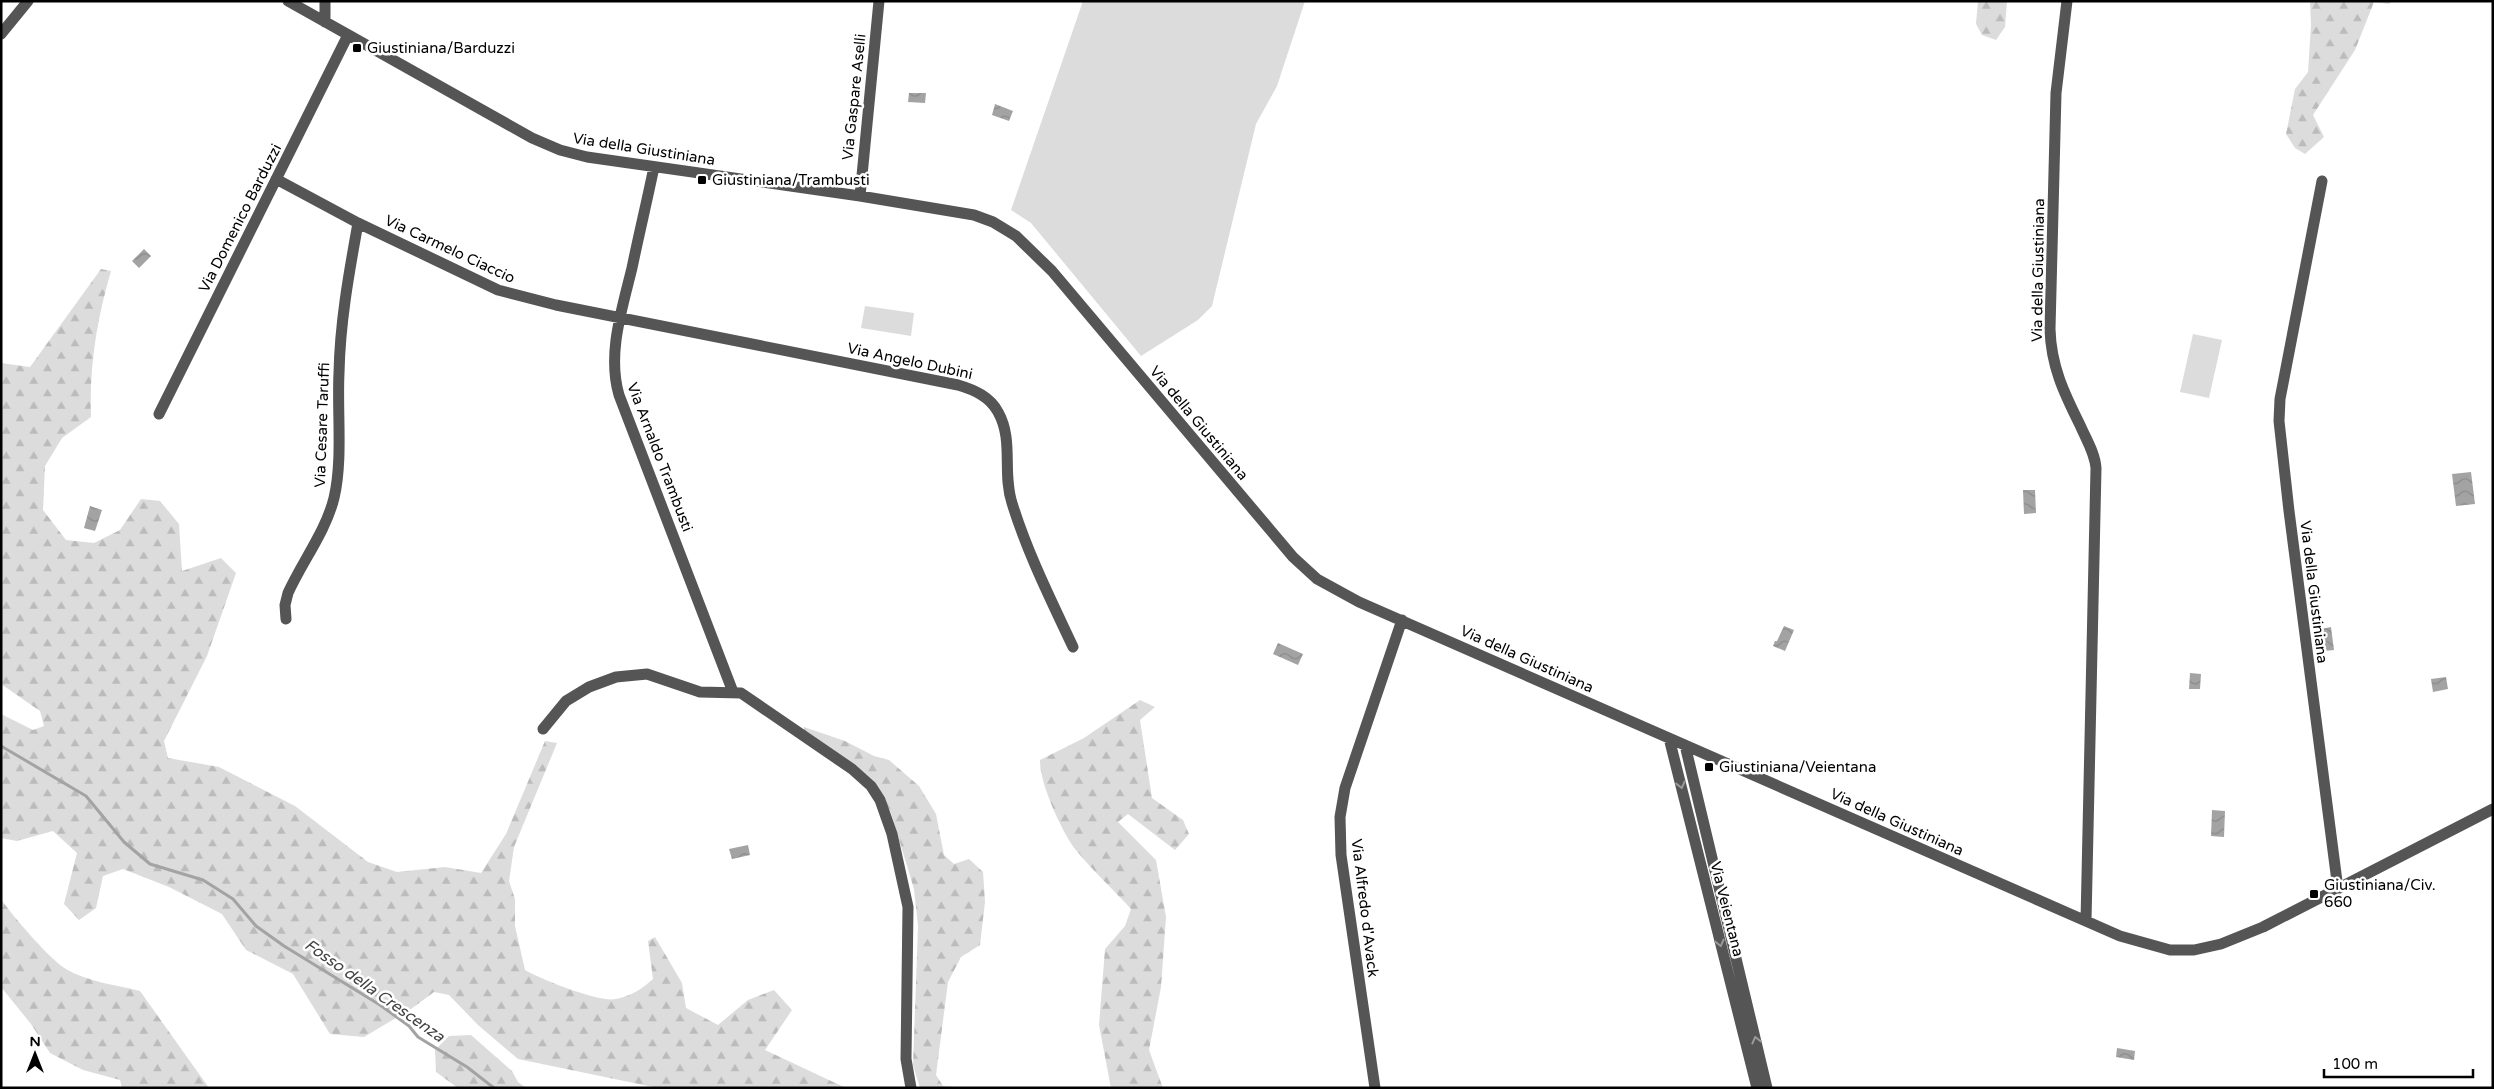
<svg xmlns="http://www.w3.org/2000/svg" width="2494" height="1089" font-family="'Varela Round',sans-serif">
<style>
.grass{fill:#dcdcdc}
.forest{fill:url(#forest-firs)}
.water{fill:url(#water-waves)}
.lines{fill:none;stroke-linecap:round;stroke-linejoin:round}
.stream{stroke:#a3a3a3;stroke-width:3}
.minor{stroke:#555;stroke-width:11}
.oneway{stroke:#999}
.poi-dot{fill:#000;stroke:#fff;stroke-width:2}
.labels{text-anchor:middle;stroke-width:5;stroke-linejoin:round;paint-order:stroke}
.poi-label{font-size:15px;fill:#000;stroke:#fff;text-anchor:start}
.street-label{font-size:15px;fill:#000;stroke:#fff}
.water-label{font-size:16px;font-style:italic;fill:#444;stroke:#fff}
</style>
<defs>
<pattern id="forest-firs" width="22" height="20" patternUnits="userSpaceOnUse" patternTransform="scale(1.25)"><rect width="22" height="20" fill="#dcdcdc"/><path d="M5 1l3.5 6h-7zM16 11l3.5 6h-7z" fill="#bbb"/></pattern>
<pattern id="water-waves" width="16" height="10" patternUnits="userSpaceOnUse" patternTransform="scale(1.25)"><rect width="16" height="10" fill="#a3a3a3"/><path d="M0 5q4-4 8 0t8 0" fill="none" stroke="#8b8b8b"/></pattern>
</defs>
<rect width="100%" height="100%" fill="#fff"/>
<path class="grass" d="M1083 1H1305L1277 86 1256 124 1212 306 1198 320 1141 356 1031 223 1011 210Z
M865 306 914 313 911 336 861 328Z
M2193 334 2222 340 2209 398 2180 392Z"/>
<path class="forest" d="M1978 1H2007L2005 27 1996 40 1982 35 1976 24Z
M2310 1H2392L2389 4 2374 2 2355 50 2313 115 2324 137 2305 154 2295 148 2286 134 2295 89 2308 72 2311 25Z
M101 269 111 271C97 319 89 366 91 417L62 438 45 466 43 510 66 540 94 543 120 530 141 499 160 501 179 524 182 571 221 558 236 573 207 656 164 741 168 758 219 767 295 806 368 862 397 872 445 867 481 873 506 834 545 741 557 743 514 847 509 881 515 899V926L525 970C540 979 600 1003 616 999 631 996 642 989 653 979L648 941 655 937 682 983 686 1008 718 1025 748 1000 774 990 792 1010 765 1050 846 1088H658L518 1059 478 1025 449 995 434 992 411 1009 364 1037 330 1034 293 974 246 950 222 914 169 887 123 869 103 876 96 908 79 920 64 904 77 853 53 831 17 841 1 838V714L33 730 44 726 40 711 1 684V363L30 367Z
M1140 700 1155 707 1140 720 1152 798 1183 820 1189 834 1175 850 1128 814 1118 822 1156 860 1166 917 1161 987 1149 1050 1163 1088H1111L1099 1025 1105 949 1125 926 1131 909C1113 889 1092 870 1075 849 1062 832 1039 782 1040 760L1084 738Z
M804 727 845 741 874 756 889 760 919 786 936 814 944 855 954 864 969 859 983 872 985 902 980 945 961 957 948 982 936 1075 943 1086 967 1088H920L913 1065 918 926 914 889 891 813 877 786 805 734Z
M1 899C11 914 51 961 66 969 88 982 116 985 140 991L209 1088H122L120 1080 83 1070 50 1053 31 1024 1 987Z
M471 1035 512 1071 518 1082 526 1088H458L436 1072 435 1050 449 1036Z"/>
<path class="water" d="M909 93H926L925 103 908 102Z
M995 104 1013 111 1009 121 992 115Z
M144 249 151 256 139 268 132 261Z
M2471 472 2475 504 2456 506 2452 474Z
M2023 490H2035L2036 513 2024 514Z
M90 506 102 510 95 531 84 528Z
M1784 626 1794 630 1785 651 1773 646 1775 641H1777Z
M2331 627 2334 650 2324 651 2321 629Z
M1278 643 1303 654 1298 665 1273 654Z
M2190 673 2201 674 2200 689H2189Z
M2446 677 2448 689 2433 692 2431 679Z
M2212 810 2225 811 2224 837 2211 836Z
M748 845 750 855 732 859 729 849Z
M2117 1048 2135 1051 2134 1060 2116 1057Z"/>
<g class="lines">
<path class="stream" d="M1 746 86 796 124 842 150 864 203 880 233 899 256 926 284 946 380 1005 409 1026 418 1037 467 1067 494 1088"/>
<path class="minor" d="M288 1 532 138 560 150 587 157 860 196 974 215 993 222 1016 236 1052 271 1293 557 1317 579 1359 602 2120 936 2170 950H2194L2221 944 2263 927 2493 809
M325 1V22
M2067 1 2056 93 2050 329C2051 366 2064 393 2080 425 2086 439 2095 453 2096 468L2086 921
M1 34 28 1
M654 167C647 201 639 234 632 268 622 309 607 354 619 395L733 692
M276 179 358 223 498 290 556 305 958 385C975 390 990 397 998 412 1014 440 1002 473 1012 503 1027 552 1051 600 1073 647
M2322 181 2280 399 2279 421 2289 511 2338 889
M860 196 879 1
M159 414 348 35
M286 619 285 605 288 593C302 562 326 531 334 498 343 460 337 412 339 373 340 322 349 273 358 223
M543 729 566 701 589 687 616 677 647 674 700 692 741 693 852 769 871 786 880 800 892 834 908 907 906 1059 911 1088
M1669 738 1757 1088
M1685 745 1767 1088
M1375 1088 1341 855 1340 817 1345 788 1402 620"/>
</g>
<defs><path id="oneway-chevron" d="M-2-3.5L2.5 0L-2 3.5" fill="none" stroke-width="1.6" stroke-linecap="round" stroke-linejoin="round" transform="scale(1.25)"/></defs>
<g class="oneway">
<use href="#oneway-chevron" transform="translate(1681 785) rotate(76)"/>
<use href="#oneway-chevron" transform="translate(1720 943) rotate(76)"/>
<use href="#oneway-chevron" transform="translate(1756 1040) rotate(-104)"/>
</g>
<g class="poi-dot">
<rect x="352" y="43" width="10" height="10" rx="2.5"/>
<rect x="697" y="175" width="10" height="10" rx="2.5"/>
<rect x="1704" y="762" width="10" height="10" rx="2.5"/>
<rect x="2309" y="889" width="10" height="10" rx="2.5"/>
</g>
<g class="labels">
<g class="poi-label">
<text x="367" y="53">Giustiniana/Barduzzi</text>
<text x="712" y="185">Giustiniana/Trambusti</text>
<text x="1719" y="772">Giustiniana/Veientana</text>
<text x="2324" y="890">Giustiniana/Civ.<tspan x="2324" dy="17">660</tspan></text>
</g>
<g class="street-label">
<text transform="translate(854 97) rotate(-84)" y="5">Via Gaspare Aselli</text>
<text transform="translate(644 149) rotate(9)" y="5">Via della Giustiniana</text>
<text transform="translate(240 218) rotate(-63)" y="5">Via Domenico Barduzzi</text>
<text transform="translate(450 249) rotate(25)" y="5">Via Carmelo Ciaccio</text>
<text transform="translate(2038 270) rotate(-89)" y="5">Via della Giustiniana</text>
<text transform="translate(910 361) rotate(12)" y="5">Via Angelo Dubini</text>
<text transform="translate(1199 423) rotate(50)" y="5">Via della Giustiniana</text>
<text transform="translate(322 425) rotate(-88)" y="5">Via Cesare Taruffi</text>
<text transform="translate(660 457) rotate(69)" y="5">Via Arnaldo Trambusti</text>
<text transform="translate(2314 592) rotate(83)" y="5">Via della Giustiniana</text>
<text transform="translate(1527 659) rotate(24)" y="5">Via della Giustiniana</text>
<text transform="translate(1897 822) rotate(24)" y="5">Via della Giustiniana</text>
<text transform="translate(1365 908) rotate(83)" y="5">Via Alfredo d'Avack</text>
<text transform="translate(1727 909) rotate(76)" y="5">Via Veientana</text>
</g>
<g class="water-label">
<text transform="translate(375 990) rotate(35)" y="6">Fosso della Crescenza</text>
</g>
</g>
<rect width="2494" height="1089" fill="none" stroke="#000000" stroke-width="5"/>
<g transform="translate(35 1054)" stroke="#ffffff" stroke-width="4" paint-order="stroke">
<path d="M0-4L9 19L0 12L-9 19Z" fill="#000000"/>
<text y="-8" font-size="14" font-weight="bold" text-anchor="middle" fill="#000000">N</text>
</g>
<path d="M2324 1069v8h149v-8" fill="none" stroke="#000000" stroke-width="2.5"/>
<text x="2332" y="1069" font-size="15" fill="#000000" stroke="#ffffff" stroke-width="4" paint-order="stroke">100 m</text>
</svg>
